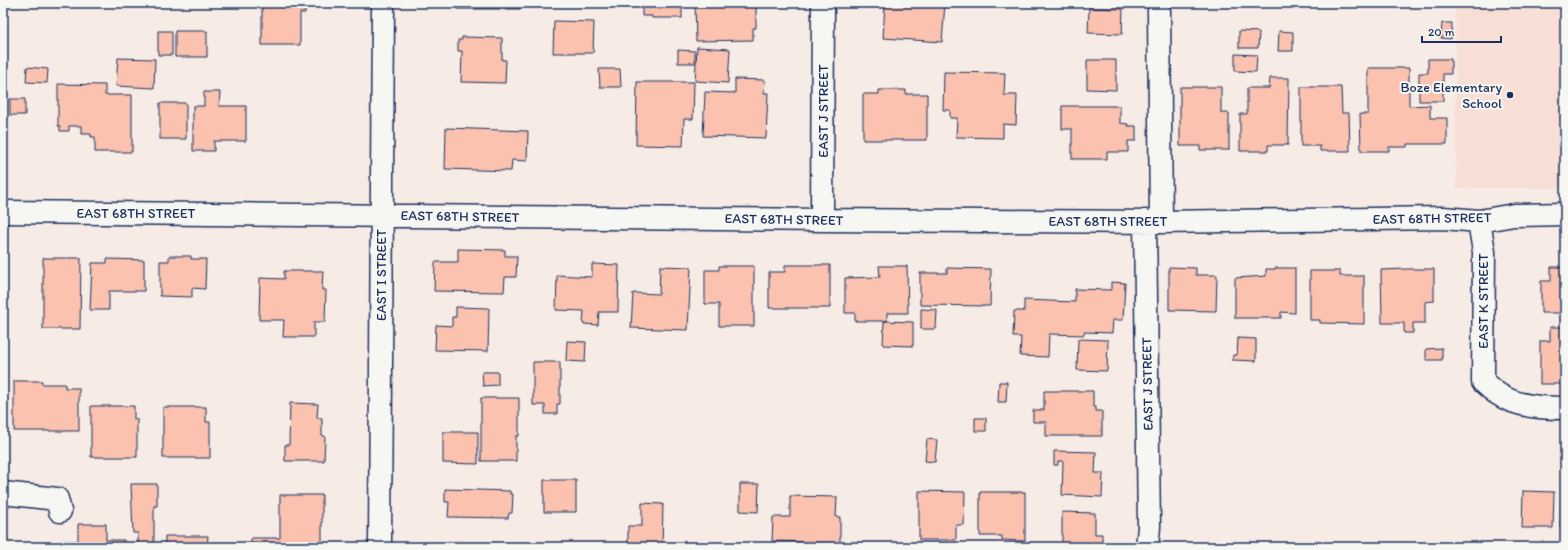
<svg xmlns="http://www.w3.org/2000/svg" width="1568" height="550" font-family="Itim,sans-serif">
<style>
.built{fill:#f8dfd5}
.building{fill:#fac2af;stroke:#1b2f5e}
.lines{fill:none;stroke-linecap:round;stroke-linejoin:round}
.minor-casing{stroke:#1b2f5e;stroke-width:25}
.minor{stroke:#f6f6f2;stroke-width:22}
.poi-dot{fill:#1b2f5e;stroke:#f6f6f2;stroke-width:1.5}
.labels{text-anchor:middle;stroke-width:4;stroke-linejoin:round;paint-order:stroke}
.poi-label{font-size:14px;fill:#1b2f5e;stroke:#f6f6f2;text-anchor:end}
.street-label{font-size:14px;fill:#1b2f5e;stroke:#f6f6f2}
</style>
<rect width="100%" height="100%" fill="#f7ece5"/>
<filter id="ink" filterUnits="userSpaceOnUse"><feTurbulence type="fractalNoise" baseFrequency=".025" numOctaves="2"/><feDisplacementMap in="SourceGraphic" scale="8" xChannelSelector="R" yChannelSelector="G"/><feConvolveMatrix kernelMatrix="1 2 1 2 8 2 1 2 1" color-interpolation-filters="sRGB"/></filter>
<g filter="url(#ink)">
<path class="built" d="M1455 3H1565V188H1456Z"/>
<path class="building" d="M262 3H305V13H300V45H262Z
M457 3H520V9H457Z
M642 3H682V18H652V16H642Z
M695 3H756V28H753V40L696 41Z
M885 3H945L942 42 883 38Z
M1089 8 1123 9 1122 34 1088 33Z
M554 21 594 22 593 53H553Z
M1442 23H1452L1451 39 1441 38Z
M158 31H172V55H158Z
M175 31H207V57H175Z
M1239 31 1259 32 1258 48H1239Z
M1279 31 1293 32V51H1278Z
M462 37 502 38V60H506L505 83 461 82 462 51H458V40H462Z
M697 47 730 49 728 83 695 81Z
M678 50 695 51V63H678Z
M1235 54 1257 55 1256 72 1235 71Z
M118 58 155 59 154 88 116 86Z
M1428 59H1451V74H1443V101H1419V73H1428Z
M1087 60H1116V90L1087 89Z
M27 67 48 69 47 83 26 82Z
M1368 68H1409V106L1430 105V118H1447V144H1407V147H1389V151H1361L1360 114H1368Z
M599 69H620L621 87H600Z
M944 72 1005 73 1004 95H1017L1016 125 1003 124V138L956 137 957 118H950V110H943Z
M1270 78H1289L1288 145H1268V151H1240V114H1247V88H1269Z
M735 79 765 80 764 93H768L766 138 703 136 705 92 735 93Z
M637 82H694L693 119H684L683 146 636 145Z
M58 84 105 85V95H132V152H95V137H91V134H81V126H69V131H60V126H58Z
M1180 87H1221V113H1229V150H1200V146H1180Z
M1301 87H1341L1342 113H1349L1350 151H1320V146H1301Z
M879 90H906V94H927V140H863V94H879Z
M204 92H220L219 106H246V141H214V151H193V106H204Z
M10 99H25V115H10Z
M160 103H186V139H160Z
M1062 106H1120V123L1128 124V126H1136V141H1128V152H1107V159H1072V129H1062Z
M446 128 528 131 527 161 512 160 511 171 445 169Z
M458 249 505 250V256H517L516 277H505L504 292 434 291 435 262H458Z
M169 256H191V259H206L205 289 192 288V297L160 296V261H169Z
M43 258H81L80 329H43Z
M107 259 144 260V291H109V310H90L92 263H107Z
M592 264 619 265 618 312H599L598 325 583 324 584 311 556 310 557 275 592 277Z
M785 265H830V308H769V272H785Z
M660 266 691 267 688 330 631 328 633 293 659 294Z
M719 266H754V326H719V304H705V270H719Z
M879 266H907L908 313H887V321H855V313H845V278L880 277Z
M1169 267 1196 268V275H1217L1216 311 1169 310Z
M1551 267H1565V313H1541V281H1551Z
M947 268 991 269 990 306 920 305V273H947Z
M1275 268H1295V313L1281 312V318H1235V278L1266 276V269H1275Z
M1407 269H1434V301L1425 302V323H1413V333H1404V323H1382L1381 270Z
M284 271H323L322 290H326L325 322H314V337H283L284 320H259L260 278 284 279Z
M1310 271H1340V276H1364V324L1320 323V320H1310Z
M1111 282 1125 283 1123 320H1113L1112 333 1084 332V335L1049 334 1048 357 1020 356 1021 337H1013L1014 311H1024V300L1075 302V289L1111 290Z
M456 307 489 308 488 351 435 350 436 325 452 326V317H456Z
M921 309 937 310 936 329H921Z
M884 321 913 322V346L883 345Z
M1550 327H1565V384H1540V341H1550Z
M1238 338 1256 339V361L1232 360 1233 355H1237Z
M1078 339 1108 340 1107 371 1077 370Z
M567 341 586 342 585 362 566 361Z
M1442 348V360H1426V349Z
M533 362H560V404H557V414H545V405H533Z
M482 372H498V385L483 386Z
M14 381H42V384H65V388H79V431H14Z
M999 382H1007L1006 402H998Z
M1044 391H1093V407H1096V411H1102V436H1046V422H1033V410H1044Z
M481 398H519V436H516V461H481Z
M290 403 318 404 317 418H322V436H325L324 461H285V445H289Z
M91 406H134V419H137V457H91Z
M163 407H206V422H210V458H163Z
M975 418H986V431H975Z
M443 432H478V464L443 463Z
M927 439 937 440 935 462 925 461Z
M1054 451 1096 452 1095 473H1103L1102 497 1062 495 1063 461H1058V465H1054Z
M544 480H576V512H544Z
M131 484H157V506H154V545H138V533H133Z
M740 484H759L758 512 740 511Z
M1562 486H1565V529L1560 528Z
M445 489 510 491V494H513L512 513H509L508 518 448 517 449 502H445Z
M919 491 965 492 964 525H956V540H919Z
M1523 491 1554 492 1553 528H1522Z
M980 492H1025V541L1002 540V536H980Z
M280 495H322V547H251V538H280Z
M790 496 837 497 836 517H840V543L772 541 773 517H790Z
M642 503 663 504 662 547H628V526H642Z
M1062 512 1095 513V534H1102V547H1062Z
M78 524H106V540H124V547H64V541H78Z
M165 536H208L207 547H165Z
M447 542 500 543V547H447Z"/>
<g class="lines">
<g class="minor-casing">
<path id="minor" d="M1159 11 1161 222
M3 212 822 220 1161 222 1443 218 1479 221 1514 215 1565 214
M822 220 823 3
M1145 221 1149 527 1147 547
M1479 221 1484 252 1483 382C1488 386 1493 391 1498 394 1517 407 1543 408 1565 408
M3 493 57 499 60 511
M380 547 383 3"/>
</g>
<use href="#minor" class="minor"/>
</g>
</g>
<circle class="poi-dot" cx="1510" cy="95" r="4"/>
<g class="labels">
<g class="poi-label">
<text x="1502" y="92">Boze Elementary<tspan x="1502" dy="16">School</tspan></text>
</g>
<g class="street-label">
<text transform="translate(823 111) rotate(-90)" y="5">EAST J STREET</text>
<text x="136" y="218">EAST 68TH STREET</text>
<text transform="translate(460 216) rotate(1)" y="5">EAST 68TH STREET</text>
<text transform="translate(1432 218) rotate(-1)" y="5">EAST 68TH STREET</text>
<text transform="translate(784 219) rotate(1)" y="5">EAST 68TH STREET</text>
<text x="1108" y="226">EAST 68TH STREET</text>
<text transform="translate(381 275) rotate(-90)" y="5">EAST I STREET</text>
<text transform="translate(1483 301) rotate(-90)" y="5">EAST K STREET</text>
<text transform="translate(1147 384) rotate(-91)" y="5">EAST J STREET</text>
</g>
</g>
<rect width="1568" height="550" fill="none" stroke="#f6f6f2" stroke-width="16"/>
<rect x="8" y="8" width="1552" height="534" fill="none" stroke="#1b2f5e" stroke-width="1.5" filter="url(#ink)"/>
<path d="M1422 36v6h79v-6" fill="none" stroke="#1b2f5e" stroke-width="2"/>
<text x="1428" y="36" font-size="12" fill="#1b2f5e" stroke="#f6f6f2" stroke-width="3" paint-order="stroke">20 m</text>
</svg>
